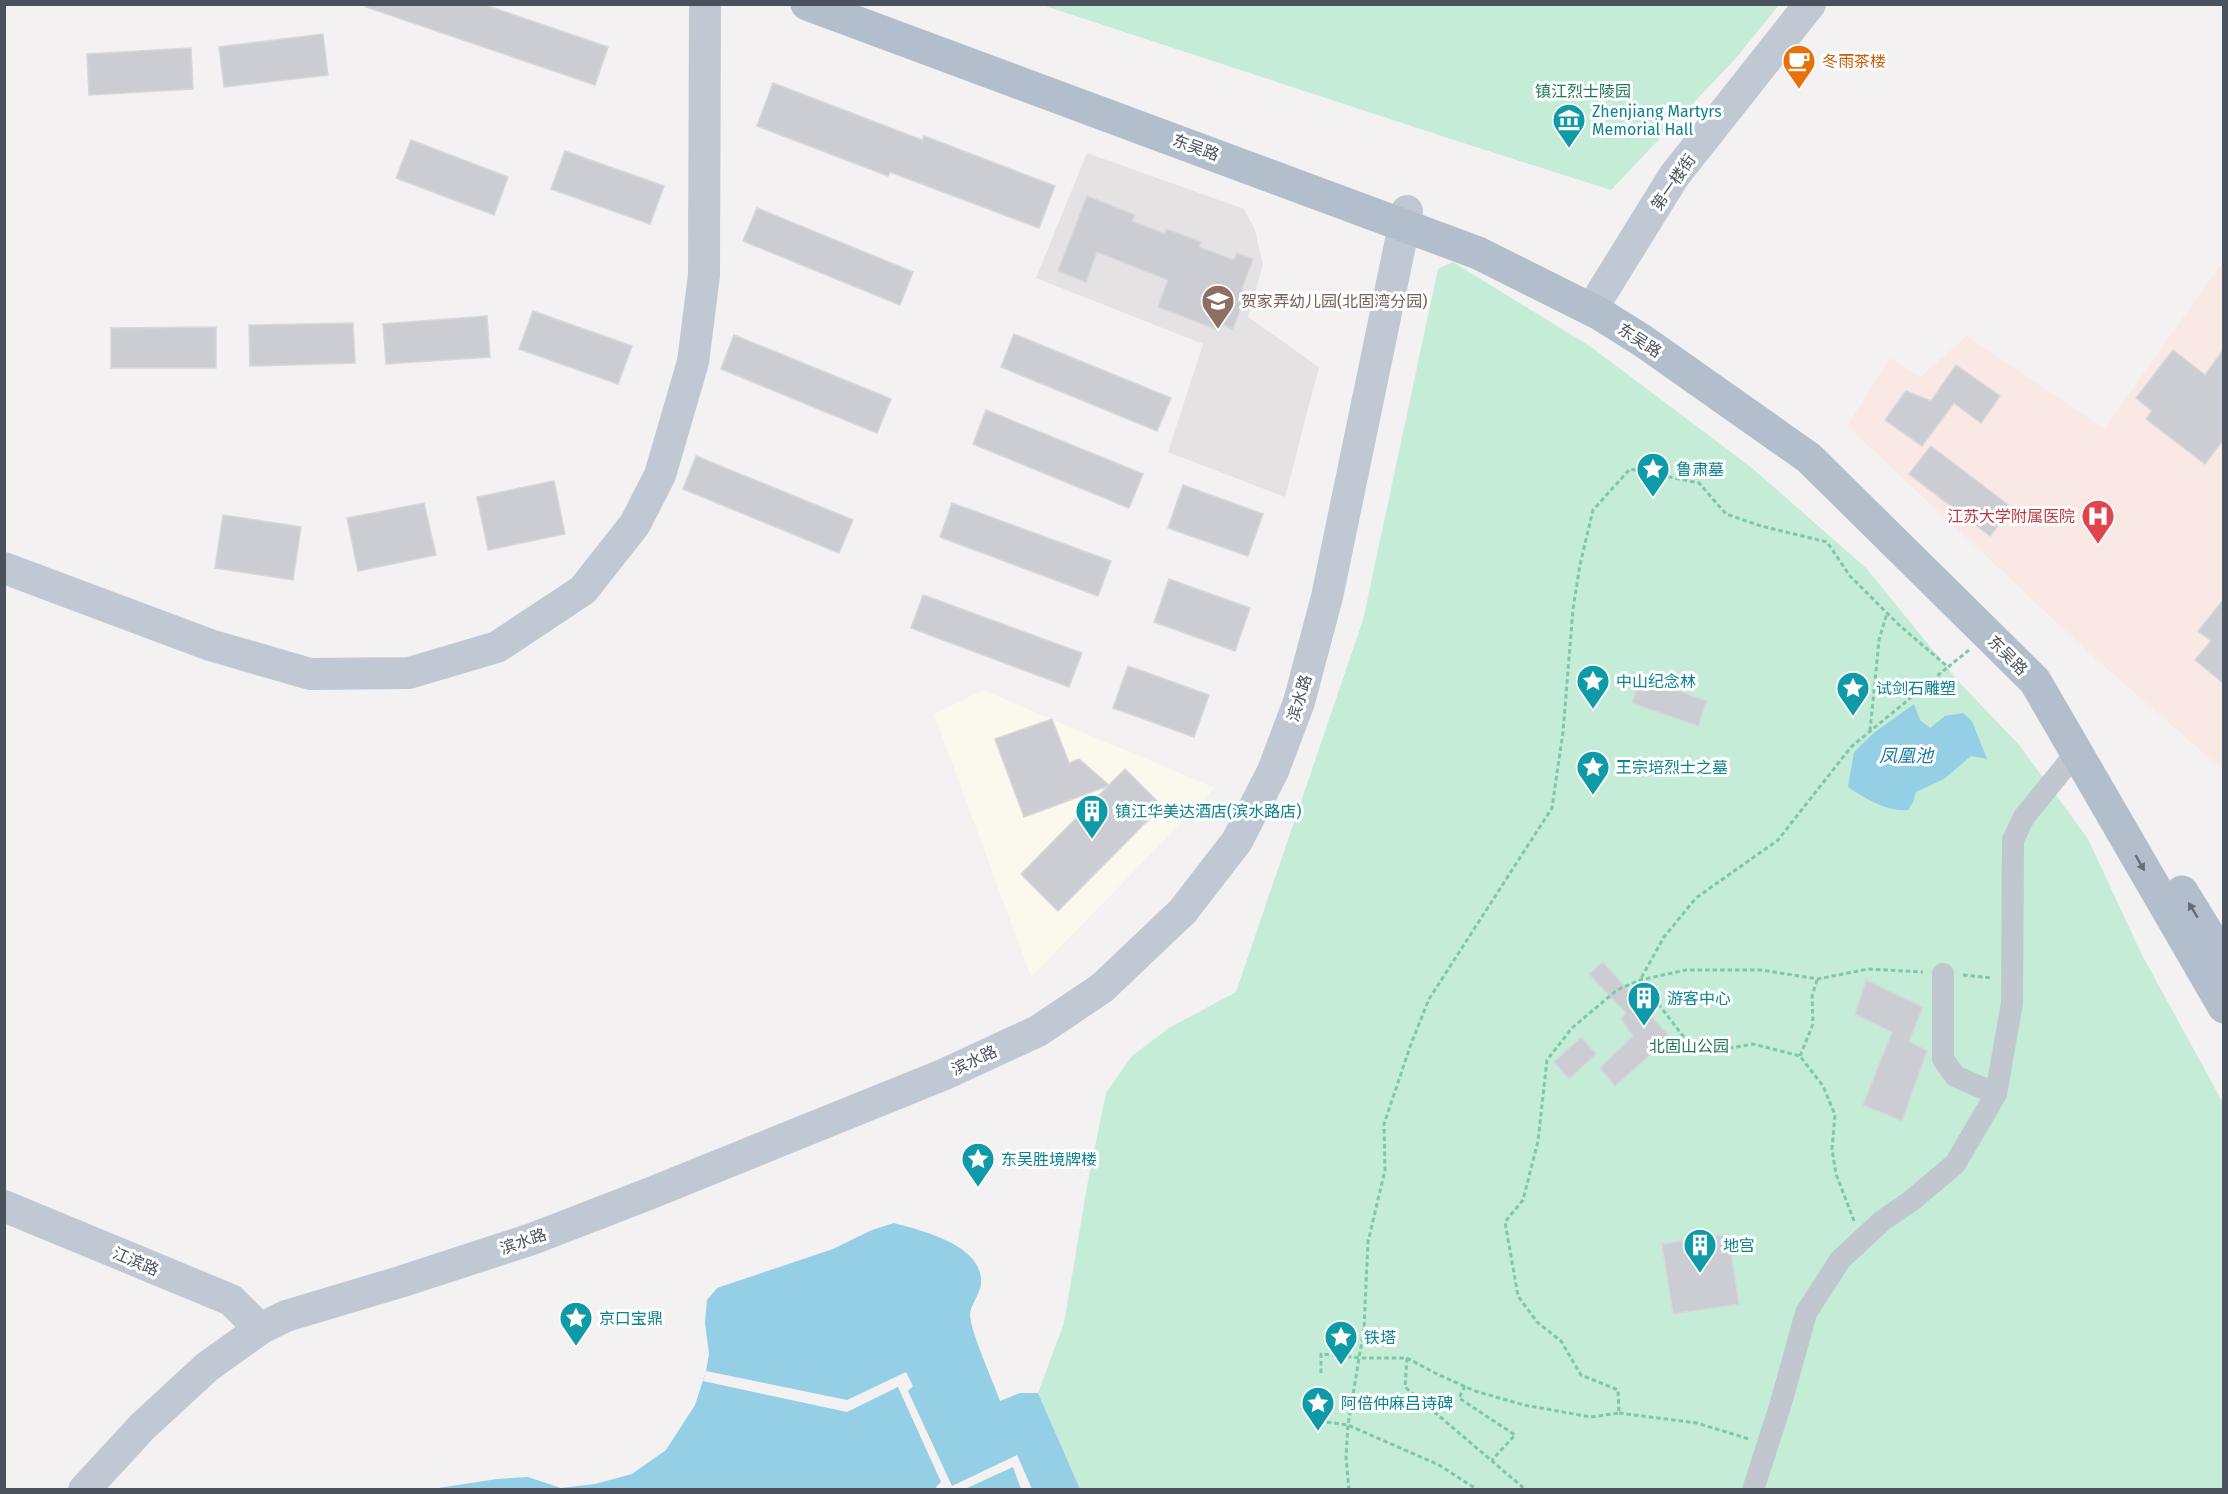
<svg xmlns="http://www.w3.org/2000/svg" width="2228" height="1494" font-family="'Fira Sans','Noto Sans SC',sans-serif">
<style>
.commercial{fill:#fbf8ed}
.education{fill:#e4e2e2}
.medical{fill:#fae8e4}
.green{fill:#c4ecd7}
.water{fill:#94cfe6}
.pier{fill:#f3f1f1}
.building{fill:#cbcdd3;stroke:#d5d7dc;stroke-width:1.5}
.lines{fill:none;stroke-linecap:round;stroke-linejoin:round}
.path{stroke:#7ec8a9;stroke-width:3;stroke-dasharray:4.5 3;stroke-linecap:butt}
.street{stroke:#c0c7ce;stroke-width:22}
.secondary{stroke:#c0c8d3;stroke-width:32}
.primary{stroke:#b3becd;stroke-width:33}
.oneway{fill:#646e79}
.labels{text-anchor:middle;stroke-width:6;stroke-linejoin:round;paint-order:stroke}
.food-label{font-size:16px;fill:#c56008;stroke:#fff;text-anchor:start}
.park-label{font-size:16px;fill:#1f7a54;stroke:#fff}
.culture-label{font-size:16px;fill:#0d838f;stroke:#fff;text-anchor:start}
.street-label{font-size:16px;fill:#4a535d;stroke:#fff}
.education-label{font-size:16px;fill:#785e54;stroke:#fff;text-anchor:start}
.health-label{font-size:16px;fill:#be3a42;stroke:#fff;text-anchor:end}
.water-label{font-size:18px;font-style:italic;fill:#187aa2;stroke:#fff}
</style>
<rect width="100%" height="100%" fill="#f3f1f1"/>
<path class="commercial" d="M983 690 1215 788 1031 977 934 714Z"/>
<path class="education" d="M1087 153 1244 209 1255 230 1263 265 1248 317 1319 367 1285 497 1168 452 1203 344 1036 278Z"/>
<path class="medical" d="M2223 262V770L2097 660 1847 426 1890 358 1920 377 1967 336 2104 429Z"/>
<path class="green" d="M1042 5 1779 4V5L1736 58 1611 190 1451 139Z
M1453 262 1591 347 1752 468 1866 568 1958 681 2020 746 2088 839 2142 955 2223 1103V1489H1080L1038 1393 1064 1323 1088 1181 1106 1093 1132 1056 1169 1028 1236 992 1363 620 1438 269Z"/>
<path class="water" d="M1914 704 1920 720 1930 728 1945 716 1963 713 1972 721 1987 759 1971 756 1944 779 1916 792 1913 802 1908 810C1887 812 1866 799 1848 787L1854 752 1875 732Z
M894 1223C923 1231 984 1245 981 1284 980 1294 971 1304 970 1314 969 1328 994 1384 1000 1401L1020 1393H1038L1080 1489 425 1490 497 1479 528 1477 561 1488 595 1484 632 1474 666 1450 695 1405 706 1371 709 1354 705 1323 707 1300 717 1288 833 1249 872 1230Z"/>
<path class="pier" d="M706 1371 847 1400 906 1372 913 1386 908 1391 952 1486 1017 1455 1032 1489H1021L1013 1467 965 1489H937L936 1487 941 1482 898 1387 847 1412 703 1381Z"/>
<path class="building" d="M366 4H482L608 47 595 85 366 7Z
M323 34 328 75 224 87 219 47Z
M191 48 193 89 89 95 87 54Z
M773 83 922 140 924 136 1055 186 1039 228 890 172 888 176 757 126Z
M411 140 508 177 494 215 396 178Z
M565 151 664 186 650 224 551 189Z
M1087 196 1135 215 1132 221 1165 234 1167 229 1201 242 1199 247 1234 260 1237 253 1253 259 1242 288 1245 297 1233 329 1218 323 1216 329 1158 307 1168 280 1097 252 1086 282 1058 271Z
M757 208 913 272 900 305 743 241Z
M533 311 632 346 618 384 519 349Z
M487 316 490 357 386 364 383 324Z
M353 323 355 363 250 366 249 325Z
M216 327V368H111V328Z
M1014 334 1171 398 1157 431 1001 367Z
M734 335 891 399 877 433 721 369Z
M2173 350 2205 375 2223 350V440L2205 464 2146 419 2152 411 2136 398Z
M1956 365 2000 396 1981 423 1954 403 1922 446 1885 420 1906 391 1931 401Z
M986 410 1143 474 1129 508 973 444Z
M1931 446 2012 508 1990 536 1909 474Z
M696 456 853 520 839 553 683 489Z
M554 481 565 534 488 550 477 497Z
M1183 485 1263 514 1248 556 1168 528Z
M424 503 436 555 358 571 347 518Z
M952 503 1111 561 1098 596 940 537Z
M223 515 301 527 293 580 215 568Z
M1169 579 1250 608 1235 651 1154 622Z
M923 595 1082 653 1069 687 911 628Z
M2223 600V683L2195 660 2211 641 2198 631Z
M1128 666 1209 695 1194 737 1113 708Z
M1641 677 1707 701 1698 726 1632 703Z
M1052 719 1069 763 1079 759 1109 785 1125 769 1162 806 1058 911 1021 874 1108 786 1024 817 995 739Z
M1603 962 1670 1037 1615 1086 1600 1068 1633 1036 1621 1019 1626 1013 1589 974Z
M1866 980 1923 1007 1909 1041 1927 1051 1902 1121 1863 1105 1892 1032 1855 1014Z
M1581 1037 1596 1054 1569 1079 1554 1062Z
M1728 1234 1739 1304 1673 1314 1662 1244Z"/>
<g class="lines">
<path class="path" d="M1870 731 1879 640 1887 613
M1963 975 1992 978
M1800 1056 1813 1024 1812 996 1817 980
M1854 1221 1836 1174 1832 1149 1835 1115 1823 1086 1800 1056 1753 1044 1719 1050 1686 1040 1640 980 1664 937 1696 898 1778 840 1851 747 1948 667
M1407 1358 1405 1387 1526 1490
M1321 1373V1354L1361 1358H1407L1437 1374 1475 1391 1524 1405 1591 1417 1619 1413 1618 1390 1581 1375 1561 1341 1537 1322 1518 1296 1505 1222 1523 1200 1538 1141 1547 1060 1572 1028 1617 990 1640 980 1686 970H1761L1818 979 1868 969 1923 972
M1465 1386 1459 1398 1515 1435 1492 1460
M1619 1413 1697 1423 1749 1439
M1312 1420 1348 1425 1439 1465 1478 1490
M1349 1490 1346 1457 1348 1425 1364 1328 1368 1242 1385 1170 1384 1124 1411 1044 1429 999 1552 808 1563 732 1573 609 1580 565 1593 510 1630 469 1699 483 1726 514 1761 526 1827 542 1850 576 1899 625 1948 667 1969 650"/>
<path class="street" d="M1943 974V1059L1955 1076 1996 1094
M1753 1490 1781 1403 1806 1313 1840 1260 1882 1221 1911 1201 1955 1164 1996 1094 2012 1003 2013 840 2024 817 2076 753"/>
<path class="secondary" d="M1591 310 1674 176 1810 4
M4 568 210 645 310 674 409 673 497 647 583 590 635 524 660 475 693 362 704 275 705 4
M4 1206 231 1300 260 1329
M84 1490 142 1427 207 1367 260 1329 286 1316 400 1282 532 1239 651 1193 945 1074 1038 1031 1102 988 1183 911 1237 841 1273 771 1299 702 1327 597 1407 211"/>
<path class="primary" d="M807 4 1478 253 1600 314 1643 341 1809 458 2035 681 2224 1007
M2182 892 2224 960"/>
</g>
<defs><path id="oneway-solid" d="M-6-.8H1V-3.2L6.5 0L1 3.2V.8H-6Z" transform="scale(1.5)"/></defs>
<g class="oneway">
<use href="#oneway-solid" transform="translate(2140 863) rotate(60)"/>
<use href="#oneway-solid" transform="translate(2193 910) rotate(-121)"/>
</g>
<defs>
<g id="cafe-pin" transform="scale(1.725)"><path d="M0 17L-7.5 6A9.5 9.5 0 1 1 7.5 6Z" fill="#e8710a" stroke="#fff"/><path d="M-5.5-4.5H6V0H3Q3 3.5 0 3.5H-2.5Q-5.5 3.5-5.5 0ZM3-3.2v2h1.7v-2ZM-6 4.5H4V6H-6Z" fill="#fff"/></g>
<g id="museum-pin" transform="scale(1.725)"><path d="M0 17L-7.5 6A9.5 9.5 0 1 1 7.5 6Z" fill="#0f9aa8" stroke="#fff"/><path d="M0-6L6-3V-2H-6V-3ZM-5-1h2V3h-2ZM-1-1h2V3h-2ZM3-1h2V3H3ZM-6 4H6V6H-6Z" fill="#fff"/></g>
<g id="school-pin" transform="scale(1.725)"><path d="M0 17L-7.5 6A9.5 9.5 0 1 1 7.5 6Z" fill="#8d6e63" stroke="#fff"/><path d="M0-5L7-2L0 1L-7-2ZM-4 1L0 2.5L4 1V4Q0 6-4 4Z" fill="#fff"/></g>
<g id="sight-pin" transform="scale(1.725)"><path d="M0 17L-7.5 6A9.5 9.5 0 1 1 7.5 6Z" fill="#0f9aa8" stroke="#fff"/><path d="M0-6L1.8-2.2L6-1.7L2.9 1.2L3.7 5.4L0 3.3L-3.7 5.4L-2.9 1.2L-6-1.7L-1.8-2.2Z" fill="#fff"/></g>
<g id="hospital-pin" transform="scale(1.725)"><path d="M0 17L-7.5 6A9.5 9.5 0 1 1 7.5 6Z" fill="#e0444e" stroke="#fff"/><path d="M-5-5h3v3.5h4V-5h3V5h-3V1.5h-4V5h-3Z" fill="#fff"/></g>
<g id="building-pin" transform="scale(1.725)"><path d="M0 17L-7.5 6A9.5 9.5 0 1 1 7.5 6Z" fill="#0f9aa8" stroke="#fff"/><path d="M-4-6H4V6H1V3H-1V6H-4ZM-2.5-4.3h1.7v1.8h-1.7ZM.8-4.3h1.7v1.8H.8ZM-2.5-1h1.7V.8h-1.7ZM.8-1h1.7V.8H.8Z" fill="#fff"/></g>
</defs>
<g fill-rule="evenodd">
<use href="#cafe-pin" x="1799" y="61"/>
<use href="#museum-pin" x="1569" y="120"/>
<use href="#school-pin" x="1218" y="301"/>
<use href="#sight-pin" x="1653" y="469"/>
<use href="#hospital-pin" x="2098" y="516"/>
<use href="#sight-pin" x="1593" y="681"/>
<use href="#sight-pin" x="1853" y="688"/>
<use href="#sight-pin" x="1593" y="767"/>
<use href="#building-pin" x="1092" y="811"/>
<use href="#building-pin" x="1644" y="998"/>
<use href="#sight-pin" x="978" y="1159"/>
<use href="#building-pin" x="1700" y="1245"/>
<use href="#sight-pin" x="576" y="1318"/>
<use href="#sight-pin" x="1341" y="1337"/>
<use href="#sight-pin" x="1318" y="1403"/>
</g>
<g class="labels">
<g class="food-label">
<text x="1822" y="67">冬雨茶楼</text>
</g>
<g class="park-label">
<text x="1583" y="97">镇江烈士陵园</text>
<text x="1689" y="1052">北固山公园</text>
</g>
<g class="culture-label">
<text x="1592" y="117">Zhenjiang Martyrs<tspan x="1592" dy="18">Memorial Hall</tspan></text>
<text x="1676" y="475">鲁肃墓</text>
<text x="1616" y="687">中山纪念林</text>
<text x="1876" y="694">试剑石雕塑</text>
<text x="1616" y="773">王宗培烈士之墓</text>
<text x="1115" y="817">镇江华美达酒店(滨水路店)</text>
<text x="1667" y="1004">游客中心</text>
<text x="1001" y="1165">东吴胜境牌楼</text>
<text x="1723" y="1251">地宫</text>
<text x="599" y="1324">京口宝鼎</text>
<text x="1364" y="1343">铁塔</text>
<text x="1341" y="1409">阿倍仲麻吕诗碑</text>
</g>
<g class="street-label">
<text transform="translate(1196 147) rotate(20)" y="6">东吴路</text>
<text transform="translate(1673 182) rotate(-55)" y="6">第一楼街</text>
<text transform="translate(1640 340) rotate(33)" y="6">东吴路</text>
<text transform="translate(2008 655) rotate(45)" y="6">东吴路</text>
<text transform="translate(1299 698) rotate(-73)" y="6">滨水路</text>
<text transform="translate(974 1060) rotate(-25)" y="6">滨水路</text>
<text transform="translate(523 1241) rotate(-19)" y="6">滨水路</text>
<text transform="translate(136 1261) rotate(23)" y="6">江滨路</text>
</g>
<g class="education-label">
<text x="1241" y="307">贺家弄幼儿园(北固湾分园)</text>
</g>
<g class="health-label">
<text x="2075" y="522">江苏大学附属医院</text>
</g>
<g class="water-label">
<text x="1906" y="762">凤凰池</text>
</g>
</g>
<rect width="2228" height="1494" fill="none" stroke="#4a535d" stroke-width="12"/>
</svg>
